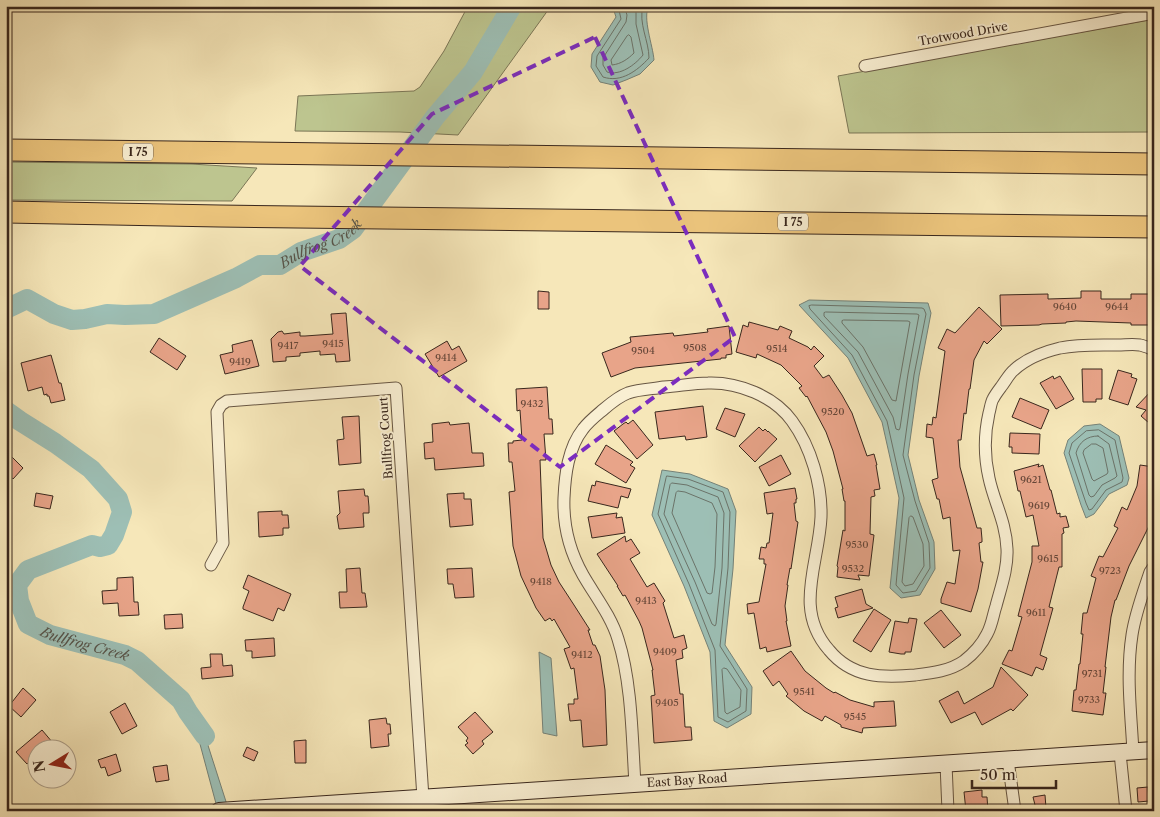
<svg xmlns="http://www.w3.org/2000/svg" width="1160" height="817" font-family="'Libre Caslon Text',serif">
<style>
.green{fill:#bdc58f;stroke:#7b7656}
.water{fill:#9dbfb5;stroke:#758278}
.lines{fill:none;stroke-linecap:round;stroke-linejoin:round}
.shore{stroke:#6b7369;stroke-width:1}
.river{stroke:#9dbfb5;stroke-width:20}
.building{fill:#e8a489;stroke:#39271d}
.street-casing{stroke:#685744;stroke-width:13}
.secondary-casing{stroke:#39271d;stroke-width:18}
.highway-casing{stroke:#39271d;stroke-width:23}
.street{stroke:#f9efd2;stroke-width:11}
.secondary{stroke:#f9efd2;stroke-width:16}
.highway{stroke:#ebc47c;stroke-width:21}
.marked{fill:none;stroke:#7b2cbf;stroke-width:4;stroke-dasharray:10 6;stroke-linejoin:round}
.labels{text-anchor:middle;stroke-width:4;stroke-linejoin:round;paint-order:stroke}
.number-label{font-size:10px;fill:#654638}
.shield{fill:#f9efd2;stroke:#736353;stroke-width:1}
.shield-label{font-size:11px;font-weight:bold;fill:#39271d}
.street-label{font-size:12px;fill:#39271d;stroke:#f9efd2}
.water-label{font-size:14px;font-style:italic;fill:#57554b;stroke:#f9efd2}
</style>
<rect width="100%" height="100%" fill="#f6e7b9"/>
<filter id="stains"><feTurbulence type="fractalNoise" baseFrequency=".004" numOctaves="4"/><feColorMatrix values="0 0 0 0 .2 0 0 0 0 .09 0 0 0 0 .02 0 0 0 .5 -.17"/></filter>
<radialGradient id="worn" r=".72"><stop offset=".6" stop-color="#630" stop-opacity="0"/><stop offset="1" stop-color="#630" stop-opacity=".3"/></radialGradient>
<path class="green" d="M468 6H551L458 135 400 132 295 131 298 96 414 91 420 87 444 51Z
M1154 19V132L849 133 838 76Z
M6 162 191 164 257 168 232 201 6 200Z"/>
<path class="water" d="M599 6H649C642 17 653 46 654 60L640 74 626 80 613 85 600 82 591 67 592 54 616 17 614 11Z
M809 300 928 303 931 313 919 376 908 455 919 500 934 542 935 569 920 595 901 598 890 588 899 498 882 422 848 358 799 305Z
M1100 424 1119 436 1129 478 1127 485 1109 494 1094 514 1086 518 1081 505 1064 453 1068 440 1084 426Z
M662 470 690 474 728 489 736 511 733 569 725 645 752 687 751 714 727 728 714 721 710 652 684 586 652 515Z
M539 652 551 658 557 736 543 733Z
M197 733 205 736 229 811H218Z"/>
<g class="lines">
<path class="shore" d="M615 6 619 10 621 19 597 56 596 66 603 77C621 83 637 71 649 58 649 41 638 23 643 6
M624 6 627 15 626 22 603 58V65L607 72C620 76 635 65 643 55L636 24V6
M629 35 631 37 634 53C628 59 621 64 612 65L611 60 627 36Z
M812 305 922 308 924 309 926 314 914 375 903 455 915 501 929 543 930 568 916 591 903 593 896 585 904 498 887 421 852 355 810 309 809 306Z
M826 312 917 314 919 315 908 374 900 428 899 430 896 429 893 417 858 352 824 316V313Z
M844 320 908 321 910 322 896 401 892 400 863 347 842 323V321Z
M1099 430 1115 440 1123 478 1122 482 1106 490 1092 509 1089 510 1086 503 1069 453 1072 443 1086 431Z
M1098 436 1109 444 1117 476 1115 478 1102 485 1094 496 1091 497 1089 495 1076 453C1079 442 1087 436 1098 436Z
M1092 444H1096L1103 448 1108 472 1107 474 1094 481 1092 479 1083 453 1084 450Z
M667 476 688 479 723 492 730 512 728 568 720 646 747 689 746 711 728 722 718 717 715 650 689 584 658 514 666 478Z
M672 483 687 485 718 497 724 513 722 568 716 624 715 626 712 624 695 582 664 514 670 485Z
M678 491 685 492 712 503 717 514 715 567 712 593 710 594 707 593 672 513 676 493Z
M911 516 913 517 923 544 924 566 913 584 905 586 902 582 909 518Z
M724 668 727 669 741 690 740 707 727 714 725 712 722 670Z"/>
<g class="river">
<path id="s1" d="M6 309 27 299 54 314 72 320 85 319 107 314 125 315 154 314 236 278 260 265H280L301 252 339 239 353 229 435 117 473 72 512 6"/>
<path id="s2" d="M6 411 20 421 55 443 91 469 118 499 122 512 114 535 108 545 100 547 92 545 28 570 17 585 19 601 28 624 50 635 125 655 137 661 181 700 188 712 205 736"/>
</g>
</g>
<path class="building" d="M538 291 549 292V309H538Z
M1081 291H1101V299H1131V294H1152V325H1131V323L1076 321 1066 322V323L1042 324 1039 325 1001 326 1000 295 1048 294V299L1081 298Z
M979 307 1002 329 987 344 984 341 974 360 970 389H969L966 414 964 413 961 440H958L960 467 977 528H981L982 539V542L979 543 981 562H983L978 589 971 612 941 603V599L947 582 955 584 960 550 953 551 950 517 943 519 939 499H937L932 480 938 478 933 438 926 437 927 424 932 425 933 417 936 418 945 351 938 348 947 329 955 333Z
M346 313 350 361 336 362 335 354 320 355V351L300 353V356L286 357V361L273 362 271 339 278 332 282 331 284 334 300 332V336H305L333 334 331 314Z
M749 322 778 330 780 326 792 331 789 338 808 347 811 350 814 346 824 356 814 366 823 378 829 375 842 395 852 413 867 456 874 454 877 465H876L880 489 874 490 875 496 871 497 870 534 874 535 869 576 858 575 860 580 837 577 838 567 837 566 843 530 845 531V501H844L842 489H843L833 451 826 432 807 396 806 397 799 388 802 386 781 365 757 354 756 358 736 352 743 325 748 327Z
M729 326 732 354 726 355V358H721V359L635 368 611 377 602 353 631 342 630 337 673 333 674 336 708 332 707 329Z
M159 338 186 356 177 370 150 352Z
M252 340 259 366 225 374 220 355 233 352 232 345Z
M447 341 452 350 459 346 467 361 439 377 425 354Z
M51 355 59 383H61L65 400 51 403 49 396H47V394L44 395 42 387 28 391 21 363Z
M1082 369H1102V399H1096V402H1083Z
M1118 370 1132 374 1131 377 1137 379 1128 405 1109 399Z
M1053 376 1054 379 1060 376 1074 399 1056 409 1040 383Z
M547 387 549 419H552L553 434H544L546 460H540L543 538 551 565 559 582 574 605 590 630H588L593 645H595L600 656 605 690 607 745 583 747 581 720 570 721 568 704H574V699H578L574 668 571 669 564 649 570 647 554 619 552 621 550 618 545 621 536 608 521 576 513 546 509 492 515 491 512 462H509L508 443H513V441L522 440 520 410 517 411 516 389Z
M1154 388V418L1149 423 1141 416 1146 410 1136 407Z
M1020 398 1049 410 1041 429 1012 417Z
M703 406 707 437 686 440 685 436 659 439 655 412Z
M725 408 745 414 735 437 716 429Z
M359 416 361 463 339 465 337 440 344 439 342 417Z
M633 420 653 445 637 459 614 431 623 424 626 422 628 424Z
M449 422 450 425 469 423 472 453H483L484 466 435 470 434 458 425 459 424 443 433 442 432 424Z
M759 427 763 431 765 429 768 432V431L777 439 755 462 739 446Z
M1010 433 1040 434 1039 454 1012 453V447H1009Z
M606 445 633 462 630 465 635 468 626 483 595 464Z
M6 451 23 468 13 479 6 472Z
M781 455 791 474 769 486 759 467Z
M1039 464 1038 467 1043 465 1050 490H1051L1057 514 1060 513V517L1066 516 1069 527 1063 528 1064 533 1062 534V567H1059L1049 607 1053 608 1040 655 1047 658 1043 670 1036 667 1032 676 1002 664 1009 650 1012 651 1022 617 1018 616 1032 562V546H1039L1033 515 1026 517 1020 491H1018L1014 471Z
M1140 465 1154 467V516L1129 566 1116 600H1115L1111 617 1105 667H1106L1103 693H1106L1103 715 1072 711 1074 690H1076L1079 664H1080L1083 634H1081L1083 613H1087L1096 578 1091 576 1099 556 1103 557 1118 528 1114 526 1122 507 1127 510 1137 486Z
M596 481 631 489 628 498 621 496 618 508 588 501 592 485 595 486Z
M795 488 797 499H796V503H794L796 521 798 522 791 569 790 568 787 585H788L785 606 787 621H786L791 646 767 652 766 647 760 649 754 613 748 614 747 604 759 602 766 564H764V559H759L761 547 766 548 767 543H769L773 513 767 514 764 493Z
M364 489 365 496H368L369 507V513H363L364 527 339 529 337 516 340 513 338 491Z
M36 493 53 496 50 509 34 506Z
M464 493V499H471L473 525 450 527 447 494Z
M282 511V515H288L289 528H283V535L259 537 258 512Z
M617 513 616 518 622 517 625 533 592 538 588 517Z
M625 536 626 542 631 539 640 553 630 559 647 587 654 583 665 601 663 603 674 638 684 635 687 648 682 650 683 658 676 660 680 694H683L685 727H691L692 740 654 743 651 696 655 695 652 670H653L642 628 639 621 625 595 623 596 617 586H618L597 554Z
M360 568 362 593H365L367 607 340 608 339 592H347L346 569Z
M472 568 474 597 455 598 453 584H448L447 569Z
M248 575 291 594 284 611 278 608 273 621 243 609V607L249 591 243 588Z
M133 577 134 602H138L139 615 119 616 118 603 103 604 102 591 117 590V578Z
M862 589 866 604 873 608 838 618 835 608 838 607 835 597Z
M874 609 891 620 871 652 853 641Z
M941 610 961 635 944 648 924 623Z
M182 614 183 628 165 629 164 615Z
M909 618 917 619 911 652H905V654H901L889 652 895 621 908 623Z
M274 638 275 656 252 658V651H246L245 640Z
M791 651 805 671 826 688 834 693 835 692 850 700 874 707V702L894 701 896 726 863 728 862 733 841 727V725L825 716 822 721 804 711 786 696 788 694 779 681 773 686 763 671Z
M210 654H222L223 666 232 665 233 676 202 679 201 668 211 667Z
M1001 667 1028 695 1013 711 1011 709 982 725 975 712 951 723 939 701 958 691 964 704 993 687Z
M23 688 36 700 21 717 9 706Z
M125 703 137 726 122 734 110 712Z
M475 712 493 732 482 741 484 744 473 754 465 745 468 743 466 741 468 738 458 727Z
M386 718 387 724H390L391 734H388L389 746 371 748 369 720Z
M42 730 53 743 44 750H38V755L27 764 16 752Z
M306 740V763H295L294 741Z
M247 747 258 752 254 761 243 756Z
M116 754 121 771 108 776 105 767 101 768 98 760Z
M167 765 169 780 156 782 153 767Z
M1148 787 1149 801 1138 802 1137 788Z
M982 790V797H987L988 811H966L964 792Z
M1045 795 1046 808 1036 809 1033 797Z"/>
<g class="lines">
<g class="street-casing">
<path id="street" d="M865 66 1154 13
M211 565 223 543 217 412 221 405 227 401 396 388 423 798
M1133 752C1131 713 1126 674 1132 635 1135 614 1143 593 1150 572L1154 566
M1120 753 1126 811
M1008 760 1015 811
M946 764 948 811
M635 784C632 738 632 683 618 639 611 616 595 596 583 575 570 552 563 525 564 498 565 475 568 448 583 429 589 421 597 415 604 409 611 403 620 396 628 393 640 389 653 389 664 387 679 386 694 383 708 383 738 382 774 396 792 421 811 447 822 485 821 517 819 564 793 609 829 650 852 678 882 678 915 675 932 673 950 671 964 661 973 654 982 644 987 634 992 625 993 615 996 606 1001 587 1008 568 1007 549 1006 522 994 502 989 478 984 456 984 435 989 413 990 410 991 402 993 399 995 395 998 391 1001 387 1005 382 1009 374 1014 370 1027 358 1043 352 1060 348 1079 344 1099 345 1118 345 1125 345 1133 344 1140 345 1145 346 1149 348 1154 350"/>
</g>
<g class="secondary-casing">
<g id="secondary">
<path id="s3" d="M219 811 1154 750"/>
</g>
</g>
<g class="highway-casing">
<path id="highway" d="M6 150 1154 164
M6 212 219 216 1154 227"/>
</g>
<use href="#street" class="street"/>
<use href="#secondary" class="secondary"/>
<use href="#highway" class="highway"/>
</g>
<path class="marked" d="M595 37 735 337 560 467 300 266 432 114Z"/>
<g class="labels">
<g class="number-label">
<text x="1065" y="310">9640</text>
<text x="1117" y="310">9644</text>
<text x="333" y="347">9415</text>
<text x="288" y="349">9417</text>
<text x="695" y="351">9508</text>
<text x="777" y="352">9514</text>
<text x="643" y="354">9504</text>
<text x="446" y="361">9414</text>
<text x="240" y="365">9419</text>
<text x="532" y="407">9432</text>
<text x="833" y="415">9520</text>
<text x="1031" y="483">9621</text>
<text x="1039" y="509">9619</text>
<text x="857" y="548">9530</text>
<text x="1048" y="562">9615</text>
<text x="853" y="572">9532</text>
<text x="1110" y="574">9723</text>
<text x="541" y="585">9418</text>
<text x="646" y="604">9413</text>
<text x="1036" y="616">9611</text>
<text x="665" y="655">9409</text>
<text x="582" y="658">9412</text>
<text x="1092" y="677">9731</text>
<text x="804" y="695">9541</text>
<text x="1089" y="703">9733</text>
<text x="667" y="706">9405</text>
<text x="855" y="720">9545</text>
</g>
<g class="shield">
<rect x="123" y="143.5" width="30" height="17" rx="4"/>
<rect x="778" y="213.5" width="30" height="17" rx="4"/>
</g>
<g class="shield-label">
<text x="138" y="156">I 75</text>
<text x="793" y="226">I 75</text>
</g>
<g class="street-label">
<text transform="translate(963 34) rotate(-10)" y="4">Trotwood Drive</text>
<text transform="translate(386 438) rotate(-94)" y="4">Bullfrog Court</text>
<text dy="4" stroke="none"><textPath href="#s3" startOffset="469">East Bay Road</textPath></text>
</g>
<g class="water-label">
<text dy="5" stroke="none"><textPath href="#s1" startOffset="339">Bullfrog Creek</textPath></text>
<text dy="5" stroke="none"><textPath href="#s2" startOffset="398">Bullfrog Creek</textPath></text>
</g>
</g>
<rect width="1160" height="817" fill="none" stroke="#f6e7b9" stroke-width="25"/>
<rect x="8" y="8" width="1145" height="802" fill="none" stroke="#39271d" stroke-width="2.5"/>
<rect x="12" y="12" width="1135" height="792" fill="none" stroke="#39271d"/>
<g transform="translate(52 764) rotate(260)"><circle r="24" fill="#f9efd2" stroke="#ac9f8a"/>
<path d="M0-4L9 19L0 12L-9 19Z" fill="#8f2418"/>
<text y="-8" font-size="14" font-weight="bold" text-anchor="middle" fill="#39271d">N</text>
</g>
<path d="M972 780v8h84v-8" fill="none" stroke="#39271d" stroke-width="2.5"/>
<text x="980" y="780" font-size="15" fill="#39271d" stroke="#f9efd2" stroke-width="4" paint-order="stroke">50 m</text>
<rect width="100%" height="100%" filter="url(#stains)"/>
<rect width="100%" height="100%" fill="url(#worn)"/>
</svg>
